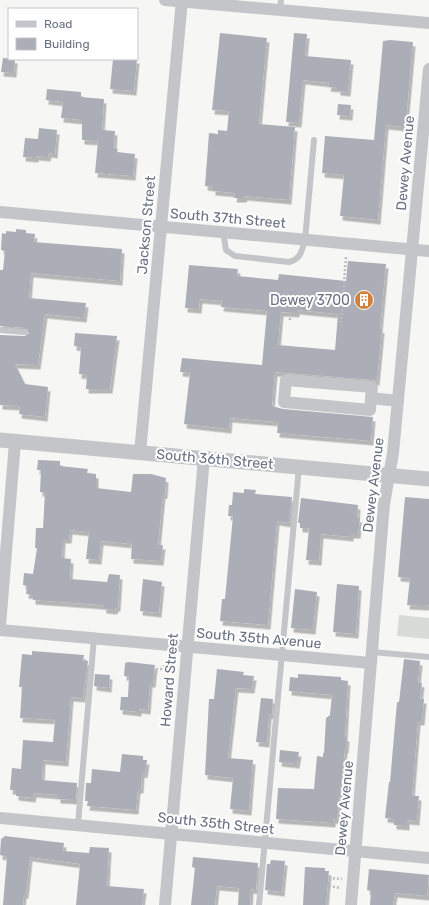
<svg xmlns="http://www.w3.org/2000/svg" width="429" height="905" font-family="Rubik,sans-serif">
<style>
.green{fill:#d7ddd6}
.building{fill:#abaeb6;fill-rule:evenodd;filter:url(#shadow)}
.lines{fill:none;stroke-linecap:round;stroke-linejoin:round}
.path{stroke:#bbbcc0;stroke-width:2.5;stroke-dasharray:2 2;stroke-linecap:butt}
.service{stroke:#c3c5c9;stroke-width:6}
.minor{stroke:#c3c5c9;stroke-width:12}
.tertiary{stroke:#c3c5c9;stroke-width:15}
.labels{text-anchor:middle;stroke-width:4;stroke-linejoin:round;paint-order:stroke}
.street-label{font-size:14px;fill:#697182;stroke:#fff}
.poi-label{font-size:14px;fill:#697182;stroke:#fff;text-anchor:end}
</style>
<defs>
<filter id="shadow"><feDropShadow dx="2.5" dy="4.5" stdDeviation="0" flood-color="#0004"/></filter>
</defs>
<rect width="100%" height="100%" fill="#f6f7f5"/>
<path class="green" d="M399 615 429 618V639L397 636Z"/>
<path class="building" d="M220 33 267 38 259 124 295 127 289 200 245 196 244 198H234L235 193 213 191V187L205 186 209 133 218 134V130L227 131 229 111 212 110Z
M294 33 307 34 305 56 351 60 348 92 338 91V88L328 87 329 83 303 80 299 123 286 122Z
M390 40 413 42 406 121H403V127L386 125 378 220 340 216 344 175 322 173 325 136 374 140 383 41Z
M3 58 15 59 14 73 1 72Z
M113 59H137L134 91 110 89Z
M47 89 81 92V97L104 99 102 130 115 131 114 148 118 149 117 152 135 154 133 176 95 173 98 141 82 140V120L61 118 63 102 46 100Z
M338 104 351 105 350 116 337 115Z
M39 128 57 130 55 154 49 153 48 157 36 156V158L23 157 25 138 38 139Z
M16 229 26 230V233L35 234 34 242 122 249 120 281 31 273 29 298 86 303 84 318 45 314 38 365 15 364 25 384 48 387 45 417 19 414 20 406 0 405V335L25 336 29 333 26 328 0 326V270H3L5 251 1 250 2 233 6 234V231L16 232Z
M348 261 386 264 380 328 382 329 377 381 373 380 275 372 272 406 283 409 373 417 371 441 277 433 278 422 230 418 229 429 184 424 190 373 180 372 182 358 262 365 267 311 221 307 222 301 200 299 199 309 185 308 189 265 238 269 237 276 278 280 279 274 346 281ZM297 310 338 314 335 350 278 345 281 312 297 313Z
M75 333 117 336 110 389H86L87 375 79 374 81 347 74 346Z
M38 460 60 461V466L88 469 87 473 96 474V488L131 492 133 474H151L166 478 165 494H163L158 545H163L161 561 131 559 132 544 101 541 99 560 86 559 89 532 70 530 69 539H63L62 558 71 559 70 579 107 582 109 574 120 575 118 607H116L115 610 104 609V606L101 605 33 600V595L26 594 27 586 23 585 24 573 33 574 37 548H35L36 528H43L45 493 40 492 41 470H37Z
M244 489 256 490 255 494 292 497 289 523 277 521 268 625 220 621 222 599H225L233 516H228L229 505H232L233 492 244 493Z
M405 497 429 499V605L425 606 407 605 410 578 398 577Z
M301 498 358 505 357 518H360L358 534H351V537L321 534 319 561 306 560 309 528H300V523H298Z
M143 579 162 582 159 613 140 611Z
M337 584 359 586 356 634 333 632Z
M295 589 317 592 313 630 291 628Z
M32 651 84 655 83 661H88L83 698 71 697 66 762 43 760 42 780 77 783 76 800 58 799V795L34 793 33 798 16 796V790H10L12 768 21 769 23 740 53 742 55 720 20 718 22 687H19L22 654 32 655Z
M404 659 420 661 418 682 422 683 420 699H424L422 721H418L412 796H419L417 821 407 820V826L394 825V819L385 818 389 782H390L397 702H399Z
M128 662 155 665 153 683H150L148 710 139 709V712L120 710 121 697H128L129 677 124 676 125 663Z
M217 669 244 672 243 675 254 676 252 689 236 688 228 758 253 760 249 811 230 809 233 778 205 775 209 699H214Z
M95 674 110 675 109 688 94 686Z
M298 674 341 677V680L348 681 345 737H347L346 749H345L337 820 333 819V823L276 819 278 788 314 789 317 756 323 757V753H324L326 718 330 715 332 695 289 691 290 677 298 678Z
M261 698 273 699 272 715 269 714 267 743 256 742Z
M280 750 299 752 297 764 279 762Z
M122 754 143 756V760H147L145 774 142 773 141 789H138L136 810 87 806 88 801H85L86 783H91L92 769 120 772Z
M5 836 64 843 63 851 89 853 90 847 109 848 107 886 144 889 142 905H76L80 864 30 857 26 894H24L23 905H3L7 857 0 855 1 839Z
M193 857 258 863 256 890 251 889 250 905H238L239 888 217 886 215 905H191L195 868 192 867Z
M271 860 285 861 282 892 265 890 267 864H270Z
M305 867 325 868V871H329L326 905H303Z
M369 869 429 875 427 896 395 893 393 905H370L371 891 367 890Z"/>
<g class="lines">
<path class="path" d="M290 320V315
M341 323 346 257
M156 669H161L174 657
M329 878 342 879
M329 886 341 888"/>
<path class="service" d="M280 10 281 0
M223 232 226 250 235 256 289 262C301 259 302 250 305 240L314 140
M0 330 25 332
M372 652 429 657
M78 824 94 638
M259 905 299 467"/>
<path class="minor" d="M165 0 429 23
M0 212 429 251
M286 380 372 387 370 410 284 402Z
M371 398 398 401
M140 453 182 0
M0 626 15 442
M0 630 371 663
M0 818 429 858
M165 905 204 458
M351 905 384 504 393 453 429 69"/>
<path class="tertiary" d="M0 440 429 479"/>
</g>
<defs>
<g id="building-disc" transform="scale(1)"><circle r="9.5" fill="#d0813c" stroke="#fff"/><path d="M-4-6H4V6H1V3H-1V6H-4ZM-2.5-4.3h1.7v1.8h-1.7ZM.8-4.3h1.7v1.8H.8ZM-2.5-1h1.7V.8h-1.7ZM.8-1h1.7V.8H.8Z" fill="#fff"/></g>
</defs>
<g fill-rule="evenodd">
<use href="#building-disc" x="364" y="300"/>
</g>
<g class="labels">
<g class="street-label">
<text transform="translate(405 163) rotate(-85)" y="5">Dewey Avenue</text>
<text transform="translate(228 218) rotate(5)" y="5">South 37th Street</text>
<text transform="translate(146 225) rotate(-85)" y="5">Jackson Street</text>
<text transform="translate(215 459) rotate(5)" y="5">South 36th Street</text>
<text transform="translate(373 485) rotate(-83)" y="5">Dewey Avenue</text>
<text transform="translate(259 638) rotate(5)" y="5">South 35th Avenue</text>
<text transform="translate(169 680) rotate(-85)" y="5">Howard Street</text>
<text transform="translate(344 808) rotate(-85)" y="5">Dewey Avenue</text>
<text transform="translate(216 823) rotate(6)" y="5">South 35th Street</text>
</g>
<g class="poi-label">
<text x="350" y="305">Dewey 3700</text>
</g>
</g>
<rect x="8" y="8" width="130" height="52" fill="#ffffff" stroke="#c3c6cd"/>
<rect x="16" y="21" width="20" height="6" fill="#c3c5c9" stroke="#c3c6cd"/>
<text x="44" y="28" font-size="12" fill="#697182">Road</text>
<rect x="16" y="38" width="20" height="12" fill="#abaeb6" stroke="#c3c6cd"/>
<text x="44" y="48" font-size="12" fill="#697182">Building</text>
</svg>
